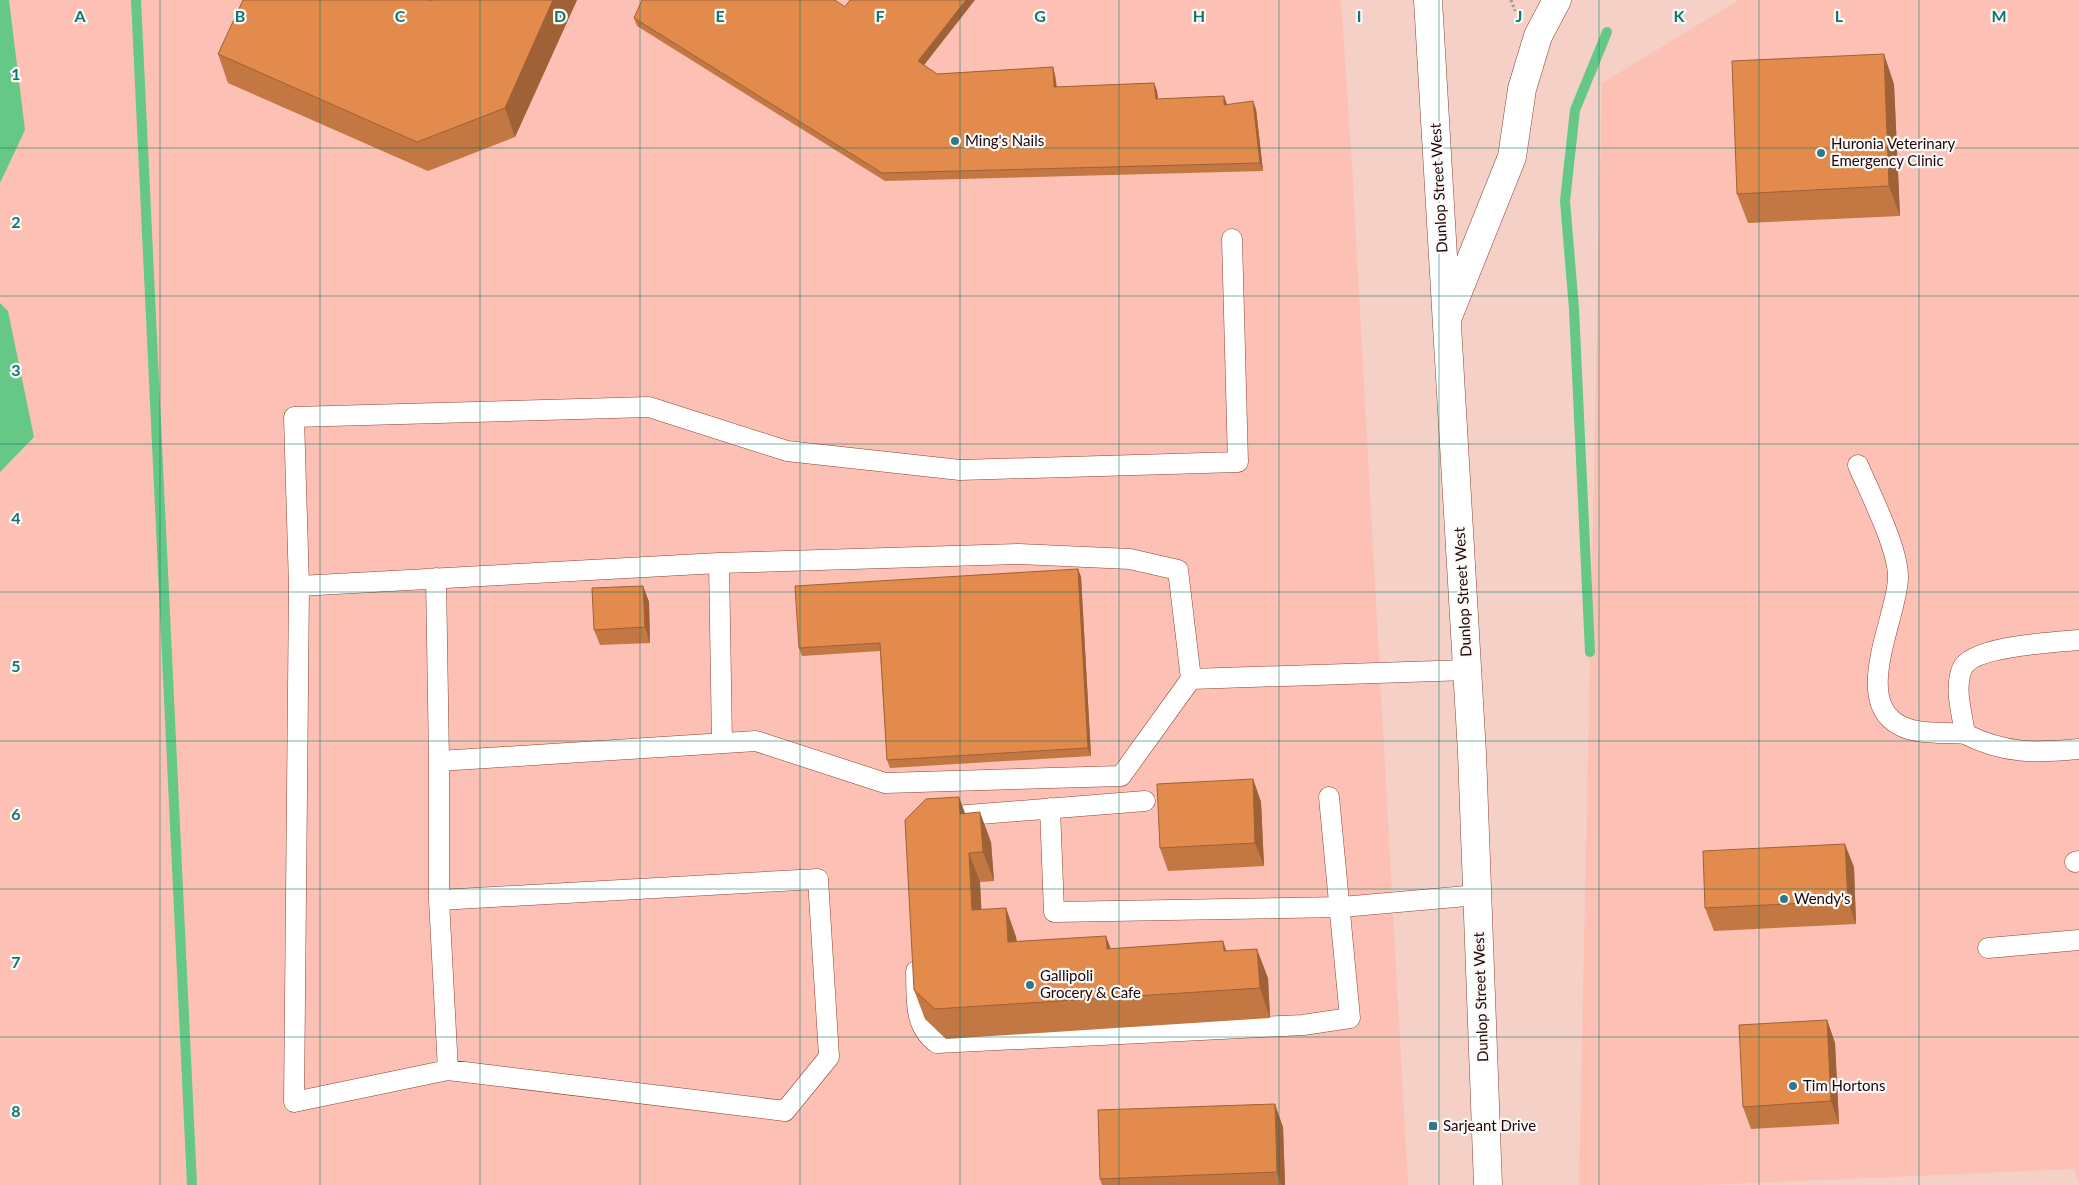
<svg xmlns="http://www.w3.org/2000/svg" width="2079" height="1185" font-family="Lato,sans-serif">
<style>
.built{fill:#fcc1b4}
.water{fill:#65c886}
.lines{fill:none;stroke-linecap:round;stroke-linejoin:round}
.stream{stroke:#65c886;stroke-width:10}
.lane-casing{stroke:#8e4132;stroke-width:21}
.primary-casing{stroke:#8e4132;stroke-width:29}
.highway-casing{stroke:#8e4132;stroke-width:29}
.path{stroke:#b5938c;stroke-width:3;stroke-dasharray:2.5 2.5;stroke-linecap:butt}
.lane{stroke:#fff;stroke-width:20}
.primary{stroke:#fff;stroke-width:28}
.highway{stroke:#fff;stroke-width:28}
.wall{fill:#c37742}
.shaded-wall{fill:#9f6136}
.building{fill:#e38a4d;stroke:#9f6136}
.grid{fill:none;stroke:#0f766e;stroke-width:1;stroke-opacity:0.55}
.poi-dot{fill:#327785;stroke:#fafafa;stroke-width:2}
.labels{text-anchor:middle;stroke-width:4.5;stroke-linejoin:round;paint-order:stroke}
.poi-label{font-size:15px;fill:#220502;stroke:#fafafa;text-anchor:start}
.street-label{font-size:15px;fill:#220502;stroke:#fafafa}
.grid-label{font-size:16px;text-anchor:middle;font-weight:bold;fill:#0f766e;stroke:#fafafa;stroke-width:4.5;stroke-linejoin:round;paint-order:stroke}
</style>
<rect width="100%" height="100%" fill="#f4d0c7"/>
<path class="built" d="M0 0H1341L1352 165 1408 1185H0Z
M1739 0H2079V1184L2075 1169 1707 1185H1579L1602 83Z"/>
<path class="water" d="M0 0H9L25 130 0 183Z
M0 303 8 311 34 437 0 472Z"/>
<g class="lines">
<path class="stream" d="M136 0 192 1185
M1590 652 1574 309 1565 201 1575 110 1607 32"/>
<g class="lane-casing">
<path id="lane" d="M1858 465C1870 493 1899 550 1898 578 1897 618 1851 702 1901 726 1919 735 1945 732 1965 734
M719 563 722 743
M436 578 439 761 756 741 885 783 1121 776 1191 679 1178 570 1130 559 1019 554 719 563 299 586 294 1102 448 1070 785 1111 829 1057 818 879 439 900
M299 586 294 417 649 407 787 451 960 470 1238 462 1232 239
M2079 640C2056 642 1971 646 1962 669 1954 689 1962 713 1965 734 2005 754 2035 753 2079 749
M1191 679 1468 670
M439 761V900L448 1070
M1050 808 1054 912 1342 907 1478 895
M955 816 1145 801
M2075 862 2079 861
M1988 948 2079 940
M916 971C917 998 913 1026 937 1043L1303 1025 1350 1018 1329 797"/>
</g>
<g class="primary-casing">
<path id="primary" d="M1428 0 1472 753 1488 1185"/>
</g>
<g class="highway-casing">
<path id="highway" d="M1447 319 1512 157 1522 89 1538 36 1557 0"/>
</g>
<path class="path" d="M1511 0 1515 11"/>
<use href="#lane" class="lane"/>
<use href="#primary" class="primary"/>
<use href="#highway" class="highway"/>
</g>
<path class="wall" d="M433 0H577L515 137 428 171 228 83 218 54Z
M634 18 924 65 937 74 1053 67 1055 75 1057 87 1154 83 1157 91 1158 99 1227 105 1256 109 1263 171 885 181 637 26Z
M1894 84 1900 216 1748 223 1737 194Z
M1078 569 1081 577 1091 756 890 768 887 760 880 651 802 656 799 648Z
M643 586 649 602 650 643 600 645 594 630Z
M1253 779 1261 802 1264 866 1168 871 1160 848Z
M965 813 991 842 994 881 980 882 981 910 1006 908 1016 937 1017 941 1111 949 1223 941 1226 951 1268 978 1270 1018 946 1039 925 1019 914 990Z
M1854 867 1856 924 1714 931 1705 908Z
M1827 1020 1835 1043 1839 1124 1751 1129 1743 1107Z
M1283 1127 1285 1185H1102L1100 1179Z"/>
<path class="shaded-wall" d="M553 0H577L515 137 505 108Z
M966 0H975L921 69 918 61Z
M1884 54 1894 84 1900 216 1889 186Z
M1053 67 1055 75 1057 95 1054 87Z
M1154 83 1157 91 1159 107 1156 99Z
M1224 96 1227 104V113L1224 105Z
M1253 101 1256 109 1263 171 1260 163Z
M1078 569 1081 577 1091 756 1088 748Z
M643 586 649 602 650 643 645 627Z
M1253 779 1261 802 1264 866 1255 843Z
M959 797 970 826 960 814Z
M980 812 991 842 994 881 983 852Z
M1845 844 1854 867 1856 924 1848 901Z
M969 853 980 882 983 940 972 910Z
M1006 908 1016 937 1019 971 1008 942Z
M1106 936 1117 965 1107 949Z
M1223 941 1233 971 1224 951Z
M1257 949 1268 978 1270 1018 1260 988Z
M1827 1020 1835 1043 1839 1124 1831 1101Z
M1275 1104 1283 1127 1285 1185H1281L1277 1172Z"/>
<path class="building" d="M243 0H428L430 1 433 0H553L505 108 417 142 218 54Z
M642 0H835L845 7 850 0H966L918 61 937 74 1053 67 1054 87 1154 83 1156 99 1224 96V105L1253 101 1260 163 882 173 634 18Z
M1884 54 1889 186 1737 194 1732 61Z
M1078 569 1088 748 887 760 880 643 799 648 795 586Z
M643 586 645 627 594 630 592 588Z
M1253 779 1255 843 1160 848 1157 784Z
M959 797 960 814 980 812 983 852 969 853 972 910 1006 908 1008 942 1106 936 1107 949 1223 941 1224 951 1257 949 1260 988 935 1009 914 990 905 820 926 799Z
M1845 844 1848 901 1705 908 1703 851Z
M1827 1020 1831 1101 1743 1107 1739 1025Z
M1275 1104 1277 1172 1100 1179 1098 1110Z"/>
<path class="grid" d="M160 0V1185M320 0V1185M480 0V1185M640 0V1185M800 0V1185M960 0V1185M1119 0V1185M1279 0V1185M1439 0V1185M1599 0V1185M1759 0V1185M1919 0V1185M0 148H2079M0 296H2079M0 444H2079M0 592H2079M0 741H2079M0 889H2079M0 1037H2079"/>
<g class="poi-dot">
<circle cx="955" cy="141" r="5"/>
<circle cx="1821" cy="153" r="5"/>
<circle cx="1784" cy="899" r="5"/>
<circle cx="1030" cy="985" r="5"/>
<circle cx="1793" cy="1086" r="5"/>
<rect x="1428" y="1121" width="10" height="10" rx="2.5"/>
</g>
<g class="labels">
<g class="poi-label">
<text x="965" y="146">Ming's Nails</text>
<text x="1831" y="149">Huronia Veterinary<tspan x="1831" dy="17">Emergency Clinic</tspan></text>
<text x="1794" y="904">Wendy's</text>
<text x="1040" y="981">Gallipoli<tspan x="1040" dy="17">Grocery &amp; Cafe</tspan></text>
<text x="1803" y="1091">Tim Hortons</text>
<text x="1443" y="1131">Sarjeant Drive</text>
</g>
<g class="street-label">
<text transform="translate(1439 188) rotate(-93)" y="5">Dunlop Street West</text>
<text transform="translate(1463 592) rotate(-93)" y="5">Dunlop Street West</text>
<text transform="translate(1481 997) rotate(-92)" y="5">Dunlop Street West</text>
</g>
</g>
<g class="grid-label">
<text x="80" y="22">A</text>
<text x="240" y="22">B</text>
<text x="400" y="22">C</text>
<text x="560" y="22">D</text>
<text x="720" y="22">E</text>
<text x="880" y="22">F</text>
<text x="1040" y="22">G</text>
<text x="1199" y="22">H</text>
<text x="1359" y="22">I</text>
<text x="1519" y="22">J</text>
<text x="1679" y="22">K</text>
<text x="1839" y="22">L</text>
<text x="1999" y="22">M</text>
<text x="16" y="80">1</text>
<text x="16" y="228">2</text>
<text x="16" y="376">3</text>
<text x="16" y="524">4</text>
<text x="16" y="672">5</text>
<text x="16" y="820">6</text>
<text x="16" y="968">7</text>
<text x="16" y="1117">8</text>
</g>
</svg>
